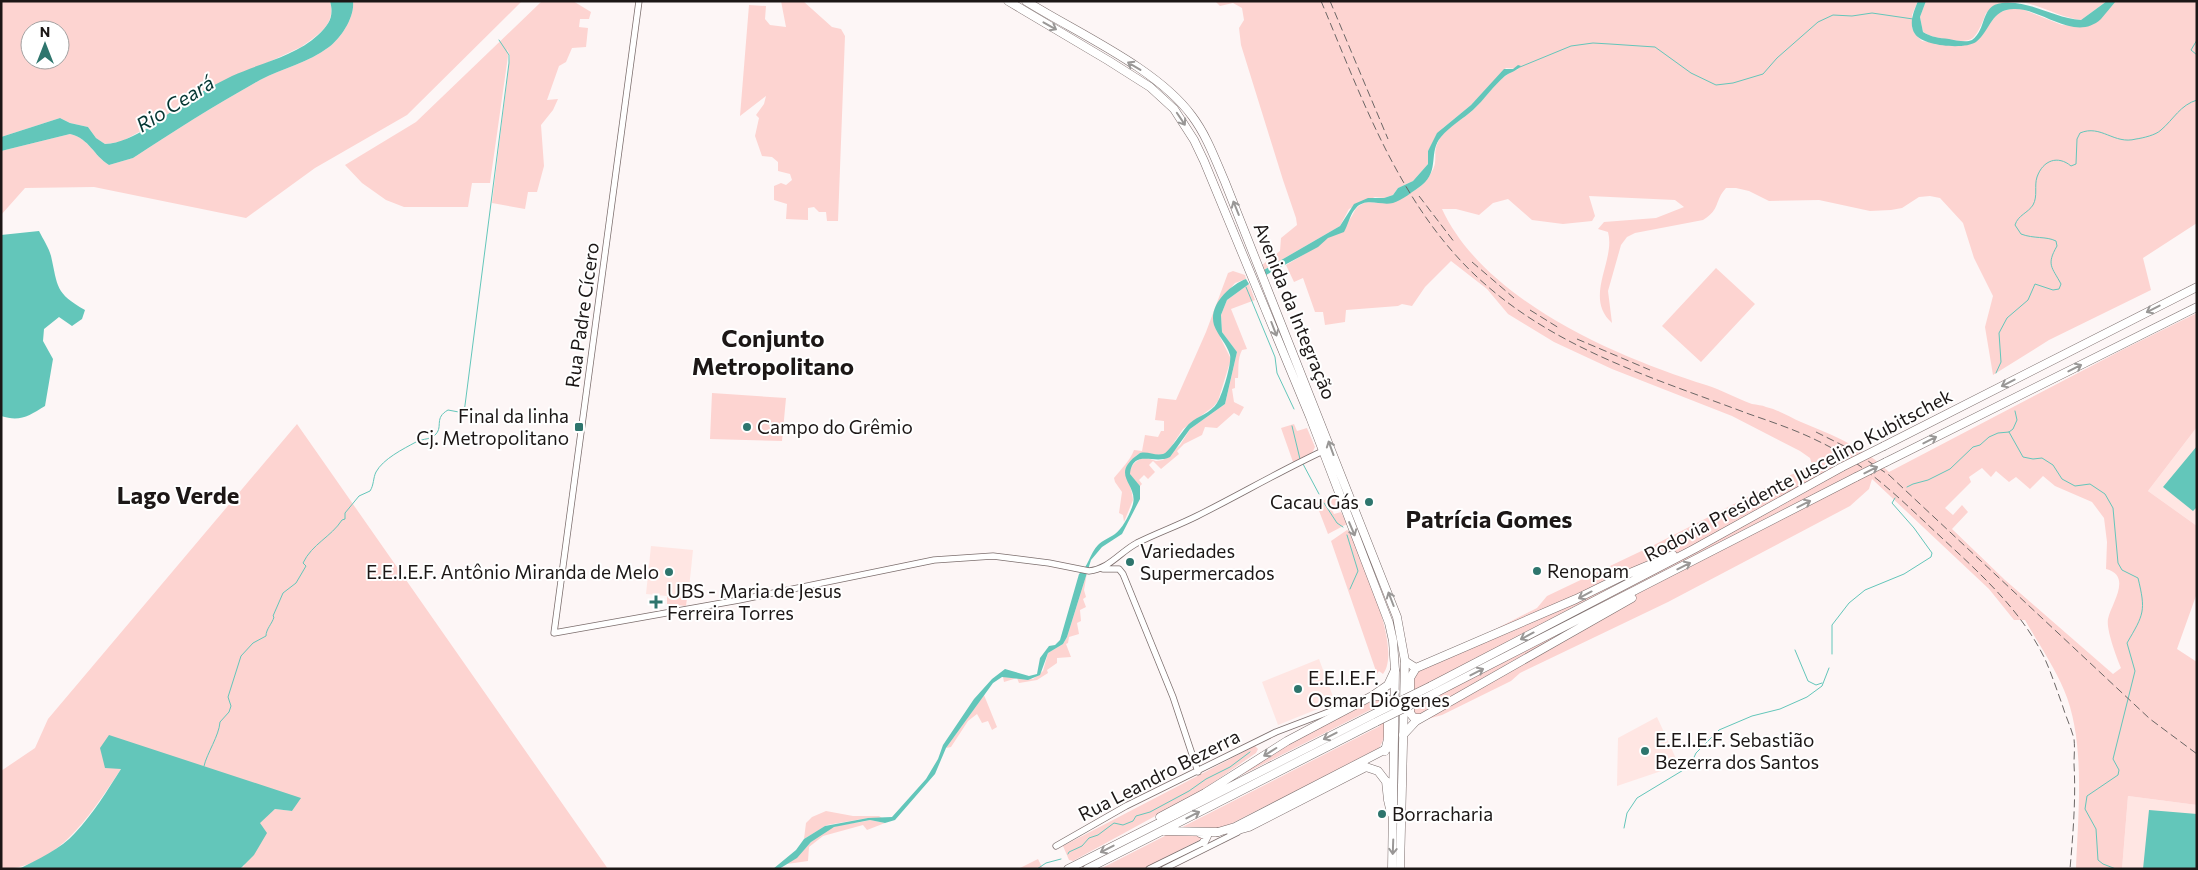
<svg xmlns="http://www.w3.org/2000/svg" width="2198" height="870" font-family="Commissioner,sans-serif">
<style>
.built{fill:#ffe6e3}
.green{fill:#fdd4d1;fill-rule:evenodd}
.water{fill:#63c6ba}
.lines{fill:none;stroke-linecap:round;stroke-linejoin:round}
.stream{stroke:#63c6ba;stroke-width:1}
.tertiary-casing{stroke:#7c6e6d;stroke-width:7}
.primary-casing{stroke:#7c6e6d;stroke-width:9}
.trunk-casing{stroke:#7c6e6d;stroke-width:9}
.tertiary{stroke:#fff;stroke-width:5.5}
.primary{stroke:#fff;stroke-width:8}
.trunk{stroke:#fff;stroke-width:8}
.rail{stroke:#6b6665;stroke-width:1;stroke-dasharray:8 4;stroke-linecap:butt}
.trunk-bridge-casing{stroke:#7c6e6d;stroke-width:9;stroke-linecap:butt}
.trunk-bridge{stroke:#fff;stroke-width:8}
.oneway{stroke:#999796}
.poi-dot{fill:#2e756d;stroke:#fff;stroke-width:2}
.labels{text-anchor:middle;stroke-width:4;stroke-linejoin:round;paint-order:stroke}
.street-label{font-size:19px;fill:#1c1716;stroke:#fff}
.poi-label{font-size:19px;fill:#1c1716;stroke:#fff;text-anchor:start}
.water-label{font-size:20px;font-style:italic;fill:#043531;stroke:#fff}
.district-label{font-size:24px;font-weight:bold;fill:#1c1716;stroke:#fff}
</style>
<rect width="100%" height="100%" fill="#fdf6f6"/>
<path class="built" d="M2197 427V526L2148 491Z
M651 546 693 550 688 598 646 594Z
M1319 659 1335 702 1278 725 1262 682Z
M1657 717 1679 765 1617 786 1618 738Z
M2128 796 2197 805V869H2122Z"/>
<path class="green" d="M1 1H330C336 25 319 34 301 47L190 99 157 122 121 142 105 144 96 138 88 127 70 123 60 118 1 137ZM30 30H60V60H30Z
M353 1H522L407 115 315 168 246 218 94 187 25 188 1 215V151L70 134C90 139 93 155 109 165L133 158C174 131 217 104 260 80 283 68 308 63 329 47 341 38 355 17 353 1Z
M573 1 591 12 589 19H580L579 27 588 28 586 47 572 48 566 62 559 66 547 100 558 99 553 110 541 125 544 166 537 192H528L525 209 492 203 510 56 507 49 508 56 490 183H472L468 207H404L386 200 362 183 345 165 416 122 541 2Z
M781 1H803L832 27 841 29 845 36 838 221H827L826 212H819L814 207 808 208V220L786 219 787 204 774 200V186L781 183 786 185 792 180 790 174 778 171V162L772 157 762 156 755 136 759 118 756 115 764 104 766 96 740 116 749 5 766 6 765 19 770 25 786 27Z
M1215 1H1918L1912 15V28L1915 34 1922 41 1961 46 1979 38 1998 13 2012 8 2022 9 2062 25 2084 26 2109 9 2116 1H2197V223L2143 258 2151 290 2049 340 1993 375 1985 327 1993 296 1974 258 1963 223 1940 198 1930 196 1919 197 1902 208 1891 210 1870 211 1819 200 1769 201 1749 191 1736 188H1726C1714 201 1721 209 1703 220L1635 233 1627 237 1621 245 1608 291 1612 323C1583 297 1616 261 1608 232L1598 229 1604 222 1656 218 1684 207 1675 200 1589 196 1595 216 1592 221 1563 224 1532 220 1508 199 1493 203 1479 215 1456 209H1442C1484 300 1616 357 1706 385 1722 390 1736 398 1752 404 1757 405 1762 405 1766 407 1779 410 1790 417 1801 422 1833 435 1865 448 1889 472L2122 350 2197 313V427L2148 491 2197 526V593L2177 649 2197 662V805L2128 796 2122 869H2076C2078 814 2086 741 2064 690 2054 666 2038 643 2025 620H2014L1989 589 1872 479 1869 489 1850 506 1668 602 1520 673 1511 681 1442 715 1424 720 1411 713 1414 675 1431 662 1537 608 1547 596 1654 545 1812 464 1810 458 1800 451 1732 416 1612 369 1554 342 1508 314 1487 289 1451 261 1425 287 1412 306 1402 304 1398 306 1346 310 1345 322 1325 325 1323 312H1315L1303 278 1294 282 1286 265C1309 252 1329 239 1348 221 1354 216 1353 208 1362 204 1368 201 1374 203 1380 203 1391 204 1417 191 1424 183 1428 178 1434 170 1435 163 1436 155 1434 150 1438 142 1445 127 1463 120 1474 109 1488 96 1499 75 1519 69L1506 68 1471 105 1443 128 1428 151V164L1413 181 1398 188 1393 195 1384 198 1375 197 1349 209 1340 226 1264 270 1262 265 1280 251 1281 238 1297 225 1296 218 1283 180 1241 45 1239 28 1244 20 1242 8 1233 3 1220 6ZM1982 468 1991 477 1996 471 2009 482 2016 477 2030 489 2043 476 2055 486 2092 502 2104 518 2107 542 2106 569C2133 576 2111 604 2108 619 2106 630 2117 658 2121 668L2113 674 2005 580 1952 529 1968 512 1962 505 1953 515 1945 508 1971 482 1969 477Z
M1926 1H2107L2081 20C2058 18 2034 0 2012 2 2003 3 1994 10 1986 13 1983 21 1979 32 1973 38 1965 45 1932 38 1923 32L1920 17Z
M1716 268 1755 304 1701 362 1662 326Z
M1233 271 1245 275 1246 279 1235 283 1218 303 1220 337 1231 359 1218 401 1213 407 1183 429 1167 453 1159 455 1140 453C1116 470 1131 477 1133 500L1124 522 1123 515 1119 513 1122 492 1115 482 1114 478C1121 469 1130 461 1134 450L1142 451 1145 435 1158 437 1161 431H1164V421L1155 420 1158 398 1176 400 1206 332 1228 273Z
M1249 284 1255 300 1231 309 1247 349 1242 350C1237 360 1239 369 1238 378H1235V388L1232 389 1234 402 1244 407 1239 416 1234 413 1217 428 1205 427 1202 435 1184 444 1177 451 1179 454 1161 469 1153 461 1149 465 1155 472 1148 479 1144 475 1139 480 1142 484 1140 486 1129 474C1131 464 1136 461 1144 457L1156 461 1163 460 1180 445 1190 429 1225 404 1237 352 1222 332 1221 315 1227 300Z
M712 393 786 398 782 441 710 439Z
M297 424 608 869H240L244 866 259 823 275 809 292 811 300 798 121 769C93 811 58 869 1 869V771L35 748 48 719Z
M1294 424 1297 431 1307 428 1315 447 1312 453 1293 462 1281 428Z
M1335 496 1339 507 1332 510 1334 514 1341 512 1347 524 1328 534 1316 503Z
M1347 530 1350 532C1361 561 1403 648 1383 674L1379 671 1377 674 1331 541Z
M1087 573 1084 590 1086 597 1083 599 1086 607 1080 610 1081 621 1077 623 1079 634 1069 637 1068 643 1066 644 1071 657 1057 658V663L1047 670 1048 673 1037 680 1019 683 1017 678 1004 682 1003 677 1033 679 1043 671 1048 653 1063 644 1067 637Z
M667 596 687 598 686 606 667 604Z
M984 695 997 727 992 730 988 721 982 723 977 714 968 721 951 747 946 748Z
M1377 698 1385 701C1385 716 1388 736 1379 748L1143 869H1100L1380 726 1376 707 1228 782 1290 743Z
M1255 746 1258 749 1256 753 1201 791 1073 861 1069 860 1063 846Z
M826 811 853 816H879L882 818H868L827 825 804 839 806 823 812 817Z
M870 820 885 823 867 830 863 825 823 836 809 847 808 861 787 864C802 854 811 839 827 830 839 823 856 824 870 820Z
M1038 859 1043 869H1018Z"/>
<path class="water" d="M330 1H353C355 17 341 38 329 47 308 63 283 68 260 80 217 104 174 131 133 158L109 165C93 155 90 139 70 134L1 151V137L60 118 70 123 88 127 96 138 105 144C134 143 165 115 188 100 202 91 218 83 232 76 260 63 296 56 318 35 330 24 334 16 330 1Z
M1918 1H1926L1920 17 1923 32C1931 37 1939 38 1949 39 1955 40 1966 43 1972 40 1987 30 1980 5 2002 3 2031 0 2053 18 2081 20L2107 1H2116C2111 7 2106 13 2101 19 2075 43 2042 8 2014 9 1991 9 1991 30 1976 42 1964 50 1923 46 1915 34 1908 24 1914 11 1918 1Z
M1518 65 1521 66C1517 71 1510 72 1505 76 1493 86 1484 100 1473 110 1463 119 1450 126 1441 137 1428 152 1440 170 1422 185 1415 190 1401 201 1393 203 1380 206 1366 197 1356 208 1350 214 1348 225 1344 232L1328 238 1318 247 1266 275 1264 274V270L1340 226 1354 204 1368 198H1384L1393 195 1398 188 1413 181 1428 164V151L1437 133 1471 105 1504 69H1513Z
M39 231C43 239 49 248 51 256 58 287 55 293 85 310L82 319 72 326 59 317 44 329 43 341 53 359 45 406C29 416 20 422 1 416V235Z
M1246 279 1249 284 1227 300 1221 315 1222 332 1237 352 1225 404 1190 429 1170 457C1154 465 1133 448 1130 474L1140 486V499L1122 534 1102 547 1091 560 1067 637 1063 644 1048 653 1040 675 1028 680 1002 677 993 683 946 748 935 774 895 820 885 823 870 820 834 827 811 842 797 858 779 869H773L796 850 804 839 825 826 868 818 892 817 926 779 938 759 943 745 974 699 992 679 1005 669 1029 676 1037 674 1040 658 1049 646 1055 645 1060 640 1079 574C1088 568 1090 553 1098 545 1103 540 1109 538 1115 534 1123 528 1130 514 1133 504 1138 483 1108 475 1140 453 1148 451 1155 456 1163 454 1169 453 1183 429 1190 423 1198 416 1211 413 1217 403 1222 396 1232 363 1230 355 1227 344 1218 336 1214 325 1208 305 1230 285 1246 279Z
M2197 446V507L2193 511 2163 487Z
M109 735 301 798 292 811 275 809 260 823 267 833 254 855 240 869H19C38 859 61 849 75 833 93 814 107 791 121 769L105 768 100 748Z
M2149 810 2197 814V869H2143Z"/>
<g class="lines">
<path class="stream" d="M2197 40 2191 50 2197 55
M1520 67 1571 46 1593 43 1610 44 1655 47 1691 73 1716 85 1733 83 1763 74 1777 58 1818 22 1833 15 1852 16 1872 13 1913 19
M1246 287 1275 357 1277 373 1294 409
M1996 373 2001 362 1999 333 2007 318 2028 300 2035 284 2053 290 2059 289 2061 284C2052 267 2046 265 2057 246L2056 241C2046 236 2034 239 2021 234L2015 225C2018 215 2028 213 2033 205 2038 196 2034 186 2037 177 2043 160 2058 155 2071 166L2076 164 2077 139 2080 133C2101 124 2114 145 2136 139 2143 138 2156 135 2161 130 2174 119 2180 105 2197 100
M1292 426 1300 459
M2009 432 2023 457 2033 459 2042 458 2053 465 2062 479 2075 486 2090 484 2105 494 2113 508 2118 563 2122 570 2138 578C2146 611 2144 614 2127 643L2135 671 2113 759 2119 770 2118 775 2087 796 2085 809 2096 829 2098 860 2103 864 2116 869
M1303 464 1319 494
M1907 487 1913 484 1928 480 1950 469 1973 447 1980 445 1989 437 1998 433 2009 432 2013 429 2017 420 2015 411
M1324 503 1337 523 1343 527
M1347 535 1358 571 1350 589
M1795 650 1808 681 1816 685 1822 683
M1832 654V625L1849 603 1865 590 1904 574 1931 557 1932 553 1914 528 1892 503 1895 498
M204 766C207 753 219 736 220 722L229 712 231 706 228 697 241 656 253 643 266 636C266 629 272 624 274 617L273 616 283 593 296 583 306 566 303 563C312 544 331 537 342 520L345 519V513L359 496 370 491C374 485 373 478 376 472 383 459 403 449 416 442 424 438 431 440 436 434 443 426 434 418 448 410L464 413 509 63V55L499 40
M1624 828 1627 813 1637 798 1690 766 1696 753 1719 730 1752 716 1780 709 1807 697 1822 686 1829 668
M1068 854 1069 852 1082 846 1089 838 1098 835 1114 823 1123 825 1133 821 1136 816 1150 812 1189 791 1206 779 1230 767 1250 752
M1037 869 1046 863 1061 859"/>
<g class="tertiary-casing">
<path id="tertiary" d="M639 1 554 633 739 600 934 560 993 556 1049 563 1089 571C1109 569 1120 552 1137 543 1157 533 1177 526 1197 516 1239 495 1280 471 1323 451
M1103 569H1119L1123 574 1173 697 1198 772
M1056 846 1126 806 1276 732 1339 708 1351 705
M1149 869 1204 842
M1164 869 1238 832"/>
</g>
<g class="primary-casing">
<path id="primary" d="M1008 1 1109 61 1150 87 1174 109 1194 140 1204 161 1310 417 1389 623 1393 641 1395 670 1392 869
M1026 1C1077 33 1157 68 1192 116 1207 136 1215 159 1225 182L1397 617 1405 661 1400 869
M1366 767 1378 771 1388 784
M1386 781 1388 800 1391 813
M1218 832 1235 827 1390 747
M1231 832 1249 827 1366 767"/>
</g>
<g class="trunk-casing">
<path id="trunk" d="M1884 446 2197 287
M1886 462 2197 307
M1405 661 1416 668
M1431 686 1694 549 1842 467
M1433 694 1856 477
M1373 696H1384L1388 700V739L1385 751
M1421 718H1414L1410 713V678L1416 668 1576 599 1623 576 1673 555
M1403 735 1416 721 1632 598
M1160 817 1205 793 1287 741 1372 696 1388 685 1395 670
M1165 831 1218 832
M1200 833 1207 836 1204 842
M1068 869 1374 714
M1087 869 1376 722"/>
</g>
<use href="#tertiary" class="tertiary"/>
<use href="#primary" class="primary"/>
<use href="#trunk" class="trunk"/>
<path class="rail" d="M1321 1C1365 105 1403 217 1493 291 1568 353 1659 380 1749 414 1772 422 1796 430 1818 441 1859 460 1893 492 1926 523 1969 564 2017 603 2044 657 2051 672 2056 688 2062 704 2065 715 2071 727 2074 739 2075 747 2074 756 2074 764 2076 799 2073 834 2070 869
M1330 1 1388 139
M1419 196 1455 243
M1472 262 1514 298
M1530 310 1559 328
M1577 339 1650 370
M1816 432 1850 449 1889 475 2150 719 2197 754"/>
<g class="trunk-bridge-casing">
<path id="trunk-bridge" d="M1842 467 1884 446
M1856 477 1886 462
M1374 714 1431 686
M1376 722 1433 694"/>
</g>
<use href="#trunk-bridge" class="trunk-bridge"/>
</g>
<defs><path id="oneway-shaft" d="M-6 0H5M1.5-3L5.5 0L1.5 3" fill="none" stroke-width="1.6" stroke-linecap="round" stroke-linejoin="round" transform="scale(1.25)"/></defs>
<g class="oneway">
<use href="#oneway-shaft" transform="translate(1050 26) rotate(29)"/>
<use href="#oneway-shaft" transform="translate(1134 66) rotate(-149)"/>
<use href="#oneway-shaft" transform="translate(1181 119) rotate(56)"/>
<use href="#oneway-shaft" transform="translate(1236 208) rotate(-112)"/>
<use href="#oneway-shaft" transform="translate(2153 309) rotate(153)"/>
<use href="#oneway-shaft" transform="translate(1274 329) rotate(69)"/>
<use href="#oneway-shaft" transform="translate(2075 368) rotate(-27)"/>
<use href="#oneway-shaft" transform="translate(2008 383) rotate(153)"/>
<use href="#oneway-shaft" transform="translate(1930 440) rotate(-27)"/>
<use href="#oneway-shaft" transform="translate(1331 448) rotate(-110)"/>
<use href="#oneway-shaft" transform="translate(1871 470) rotate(-27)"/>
<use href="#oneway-shaft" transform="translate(1804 504) rotate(-27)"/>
<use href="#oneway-shaft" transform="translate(1352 529) rotate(67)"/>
<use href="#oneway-shaft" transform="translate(1684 566) rotate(-27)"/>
<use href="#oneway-shaft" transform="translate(1585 595) rotate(152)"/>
<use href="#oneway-shaft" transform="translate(1391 599) rotate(-111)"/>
<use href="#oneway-shaft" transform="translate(1527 636) rotate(152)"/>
<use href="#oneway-shaft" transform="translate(1477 672) rotate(-27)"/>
<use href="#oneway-shaft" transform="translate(1330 736) rotate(153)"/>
<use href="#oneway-shaft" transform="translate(1270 752) rotate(148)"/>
<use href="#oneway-shaft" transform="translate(1193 815) rotate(-27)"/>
<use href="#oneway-shaft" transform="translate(1393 847) rotate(92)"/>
<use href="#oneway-shaft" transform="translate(1107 849) rotate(153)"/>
</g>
<g class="poi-dot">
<rect x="574" y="422" width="10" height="10" rx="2.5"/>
<circle cx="747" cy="427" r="5"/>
<circle cx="1369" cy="502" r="5"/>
<circle cx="1130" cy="562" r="5"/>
<circle cx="1537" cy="571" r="5"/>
<circle cx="669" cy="572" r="5"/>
<path d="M653.5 594.5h5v5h5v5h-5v5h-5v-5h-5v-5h5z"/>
<circle cx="1298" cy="689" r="5"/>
<circle cx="1645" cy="751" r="5"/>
<circle cx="1382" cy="814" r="5"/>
</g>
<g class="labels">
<g class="street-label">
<text transform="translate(1295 311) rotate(68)" y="7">Avenida da Integração</text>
<text transform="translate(582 315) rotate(-82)" y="7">Rua Padre Cícero</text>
<text transform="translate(1798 475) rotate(-28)" y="7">Rodovia Presidente Juscelino Kubitschek</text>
<text transform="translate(1159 775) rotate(-27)" y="7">Rua Leandro Bezerra</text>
</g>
<g class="poi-label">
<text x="569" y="423" text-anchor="end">Final da linha<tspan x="569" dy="22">Cj. Metropolitano</tspan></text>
<text x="757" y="434">Campo do Grêmio</text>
<text x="1359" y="509" text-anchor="end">Cacau Gás</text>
<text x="1140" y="558">Variedades<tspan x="1140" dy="22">Supermercados</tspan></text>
<text x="1547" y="578">Renopam</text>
<text x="659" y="579" text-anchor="end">E.E.I.E.F. Antônio Miranda de Melo</text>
<text x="667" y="598">UBS - Maria de Jesus<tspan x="667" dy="22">Ferreira Torres</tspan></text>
<text x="1308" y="685">E.E.I.E.F.<tspan x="1308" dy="22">Osmar Diógenes</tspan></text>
<text x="1655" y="747">E.E.I.E.F. Sebastião<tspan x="1655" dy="22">Bezerra dos Santos</tspan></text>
<text x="1392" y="821">Borracharia</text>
</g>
<g class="water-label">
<text transform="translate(175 104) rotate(-32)" y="7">Rio Ceará</text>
</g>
<g class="district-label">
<text x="773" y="347">Conjunto<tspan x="773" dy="28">Metropolitano</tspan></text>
<text x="178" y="504">Lago Verde</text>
<text x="1489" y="528">Patrícia Gomes</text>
</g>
</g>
<rect width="2198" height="870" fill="none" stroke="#1c1716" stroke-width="5"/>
<g transform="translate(45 45)"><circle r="24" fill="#ffffff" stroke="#a4a2a2"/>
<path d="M0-4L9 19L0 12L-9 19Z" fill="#2e756d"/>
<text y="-8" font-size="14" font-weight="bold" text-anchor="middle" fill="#1c1716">N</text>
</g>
</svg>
